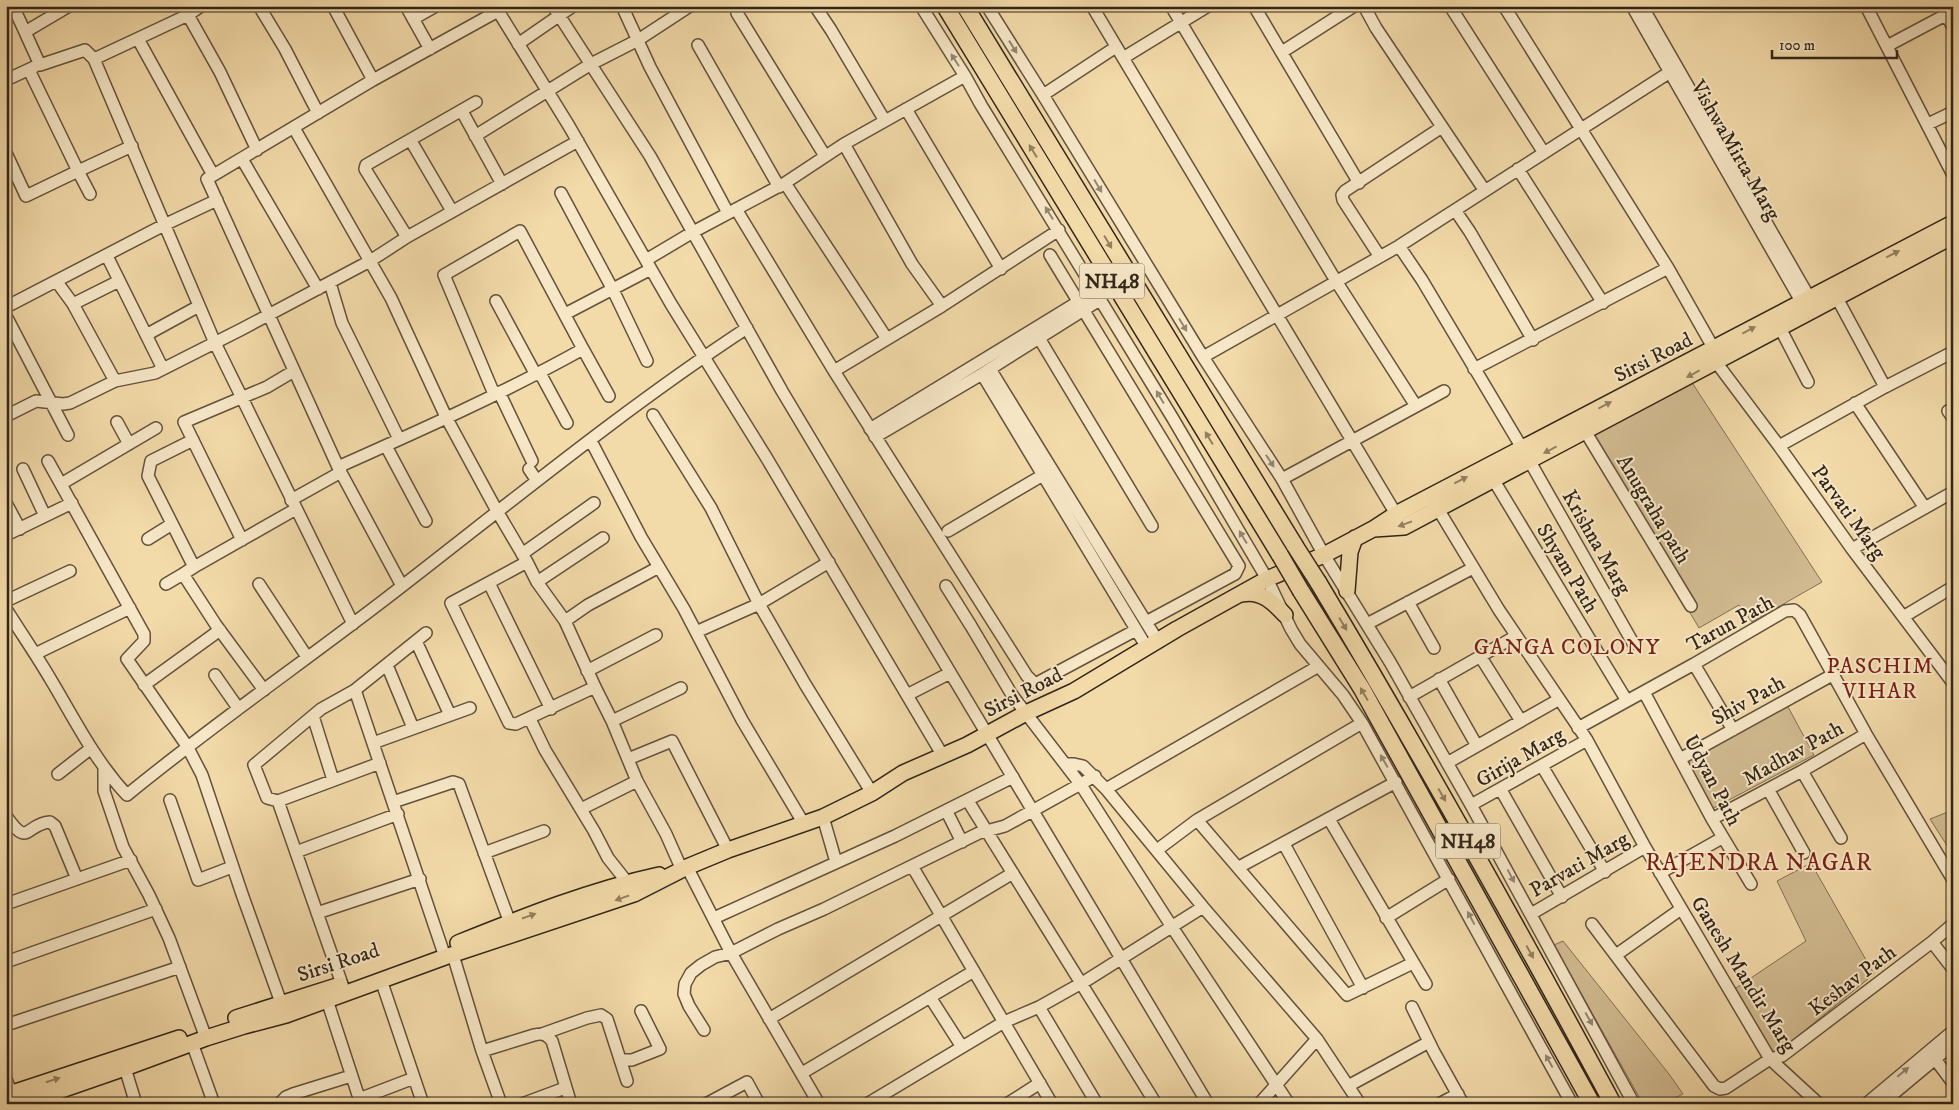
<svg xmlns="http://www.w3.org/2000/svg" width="1959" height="1110" font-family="'IM FELL DW Pica',serif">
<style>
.green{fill:#d2bb91;stroke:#827055}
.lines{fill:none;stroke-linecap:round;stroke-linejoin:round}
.minor-casing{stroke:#62523d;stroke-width:14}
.major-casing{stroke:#312519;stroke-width:18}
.highway-casing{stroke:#312519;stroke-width:19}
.minor{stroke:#f7e7c7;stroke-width:11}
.major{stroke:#f3daa9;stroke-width:15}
.highway{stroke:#f3daa9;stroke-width:16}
.highway-bridge-casing{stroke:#312519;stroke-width:19;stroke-linecap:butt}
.highway-bridge{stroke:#f3daa9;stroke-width:16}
.oneway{fill:#948670}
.oneway2{fill:#928061}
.labels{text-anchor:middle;stroke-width:4;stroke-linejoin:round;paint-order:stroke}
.shield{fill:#f7e7c7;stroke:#6c5f4d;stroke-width:1}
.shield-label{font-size:20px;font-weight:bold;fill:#312519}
.street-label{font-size:21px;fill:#312519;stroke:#f7e7c7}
.neighbourhood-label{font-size:22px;letter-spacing:1px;fill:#7a1f14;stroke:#f7e7c7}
.quarter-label{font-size:24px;letter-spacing:1px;fill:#7a1f14;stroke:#f7e7c7}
</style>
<rect width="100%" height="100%" fill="#f3daa9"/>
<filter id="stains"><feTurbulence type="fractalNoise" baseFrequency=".004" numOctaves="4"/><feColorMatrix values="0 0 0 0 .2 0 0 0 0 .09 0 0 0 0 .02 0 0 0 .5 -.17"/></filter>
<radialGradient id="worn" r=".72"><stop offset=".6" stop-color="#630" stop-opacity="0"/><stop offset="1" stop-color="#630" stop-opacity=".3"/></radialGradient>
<path class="green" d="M1691 381 1822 582 1752 622 1739 605 1699 628 1586 437Z
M1787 705 1814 755 1712 809 1687 760Z
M1953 810V855L1930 819Z
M1811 863 1874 974 1775 1055 1733 990 1806 941 1777 881Z
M1563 941 1669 1074 1683 1094 1663 1104H1643L1554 945Z"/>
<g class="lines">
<g class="minor-casing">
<path id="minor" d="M13 6 25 32 69 6
M259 6 285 49 318 113
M333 6 373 80
M406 6 430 49
M495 6 569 126 671 304 766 457 943 756
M553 6 650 156 782 391 1208 1104
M622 6 650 67 728 213
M815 6 831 30 885 121
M921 6 965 76 981 105 1172 417 1267 579 1291 629 1300 644 1343 695 1362 723 1572 1104
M987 6 1043 95 1203 357 1282 479 1324 555 1390 662 1471 805 1634 1104
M1092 6 1396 514
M1171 6 1336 281 1416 406
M1254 6 1359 183
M1364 6 1376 28 1485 191
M1450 6 1544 153
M1504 6 1668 268 1714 349
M1632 6 1805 308
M1642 6 1813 304
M1866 6 1953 175
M737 13 825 156
M188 15 201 6
M1946 15 1953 27
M413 19 436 6
M25 32 40 65 85 50 94 59 188 15 220 72 257 150
M138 39 213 175
M518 44 573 6
M698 45 779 187
M1887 46 1953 11
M1282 52 1354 6
M1123 58 1208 6
M94 59 215 343 353 624
M29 70 78 171 132 146
M6 80 34 67
M1043 95 1116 47
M906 109 1001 269
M460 112 464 115 502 184
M1928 124 1953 112
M294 128 391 298 446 417 497 511 527 562 537 582 565 621 595 687 612 721 637 781 666 834 682 870
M475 136 591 64 638 40 690 6
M411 141 452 211
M844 144 912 264 942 306
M6 153 26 196 78 171 90 194
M242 159 318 289
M1518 169 1603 303
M785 183 887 339
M561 193 613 290 647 361
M736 209 834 371 1027 676 1033 682 1037 683 1136 630
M1455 210 1470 232 1533 340
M407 237 365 169 366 165 476 102
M1399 246 1422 280 1522 448
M1050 255 1239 566 1235 574 1146 622
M107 256 163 369
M1380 257 1343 200 1342 195 1345 191 1442 127
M646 260 693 232 785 183 844 144 965 76
M57 282 73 304 115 381
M330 283 342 323 399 439
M1837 298 1885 387
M496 301 536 375
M73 304 119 281
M6 307 164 225 217 200
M565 314 651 269
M6 316 68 435
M1780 328 1808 382
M146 335 199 306
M1039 338 1152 526
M583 349 609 396
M1203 357 1399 246 1670 72
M1716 362 1779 446 1852 549 1953 683
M990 369 1157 640
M1474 369 1668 268
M834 371 942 306 1059 230
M540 373 567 423
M982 374 1146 646
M499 392 532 461
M1855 403 1925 508
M1948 411 1953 418
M653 415 711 508 759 604 805 684 872 793
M6 416 36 401 63 404 70 403 115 381 155 373 242 329 370 261 407 237 578 141
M117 422 129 444
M870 429 1096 291
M1585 431 1691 606
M875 437 982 374 1101 299
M193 440 151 461 148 476 194 567 296 509
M591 441 641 537 684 609 742 720 804 824
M386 446 426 521
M1779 446 1885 387 1953 352
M1529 460 1633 643
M48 461 144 634V641L127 659 187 746 202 775 242 894 284 1011
M338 467C421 430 504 393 583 349L520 231 444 275 494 394
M23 469 45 516
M529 469 537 481
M1282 479 1444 391
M1493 479 1627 701
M61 484 156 428
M291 500 341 472
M6 503 20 529
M1435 504 1499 610 1587 740 1645 847 1770 1059 1819 1104
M948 531 1043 475
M6 535 72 503
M148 539 172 524
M242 540 184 422 267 387 294 371
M1852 549 1953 492
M522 554 594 503
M527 562 451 603 509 723 516 724 595 687
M194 567 183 574 216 625 264 690
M537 582 603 538
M489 583 551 709
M166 584 183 574
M259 584 307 657
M402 586 338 467 207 179 373 80 498 11
M946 586 971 626 1012 695 1081 785 1172 927 1289 1104
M6 601 70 571
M1408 602 1434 648
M6 609C21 633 37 656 51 680 75 720 95 761 127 795 211 726 301 664 388 597 506 506 622 410 747 328
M1903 617 1953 587
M565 621 588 605 659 567
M1367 624 1473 568
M696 632 759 604 829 562
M416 641 450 715
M35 654 130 608
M1480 656 1521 721
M1694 664 1733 730
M387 665 413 728
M587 671 656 635
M215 675 238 708
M1439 679 1477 746
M144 685 220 630
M355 690 445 957
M1644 692 1712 819 1751 884
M907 695 950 673
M1409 697 1516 636
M313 716 333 780
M530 719 545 750 594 831 608 858 627 882
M612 721 681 688
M1578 728 1694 664 1785 611 1794 610 1800 615 1866 734 1953 880
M373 743 470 708
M628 759 672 741 728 850
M1680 759 1834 674
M1447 763 1558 700
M1067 764H1074L1083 766 1106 789 1203 907 1317 1039 1360 1104
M1542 766 1605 872
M104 769V791L123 847 149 895 169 938 206 1038
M1802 771 1841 838
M58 774 90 749
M1106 789 1317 667
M1768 789 1804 853
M1501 790 1562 897
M170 800 198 880 232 867
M278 801 267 798 254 765 321 709 355 690 426 633
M968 801 1156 1104
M393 802 453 782 459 784 510 923
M1471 805 1587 740
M581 809 637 781
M947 812 962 842
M6 816C29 849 25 824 50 822L55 826 77 879
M823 817 836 862
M1329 819 1426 984
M1712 819 1802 771 1866 734
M1197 820 1347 995 1413 963
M1284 844 1363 988
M1157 850 1197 820 1362 723
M296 852 398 814
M484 853 544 831
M912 866 1052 1104
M687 867 731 953 819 1104
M1239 867 1396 782
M1660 873 1722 838
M6 904 131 860
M317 913 420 879
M1531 914 1645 847
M714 918 895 836 1013 777
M1386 918 1449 879
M1592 924 1714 1086 1720 1089 1726 1088 1770 1059 1782 1056 1932 942 1953 924
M1932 942 1953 969
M453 955 482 1051 501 1104
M1616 955 1681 909
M6 962 156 909
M381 980 423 1104
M342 984 278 801 380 763
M930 997 962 1047
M327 1000 361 1104
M1039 1007 1097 1104
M1412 1007 1434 1052 1463 1104
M769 1019 1013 873
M6 1025 180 967
M704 1030 689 1006 684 994 685 984 691 973 701 965 715 957 731 953 778 929 824 909 979 833 1005 826 1095 776
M542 1034 587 1018 601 1015 607 1019 627 1081
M192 1043 214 1104
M482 1051 534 1035C542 1033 546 1034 552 1041L571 1104
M1935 1059 1953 1083
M620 1060H632L660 1049 641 1011
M125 1068 136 1104
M802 1073 974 971
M6 1079 14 1100
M1348 1086 1429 1042
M359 1099 414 1078
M279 1104 286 1097 293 1094 351 1076
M522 1104 565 1088
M706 1104 747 1082 759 1104
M867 1104 1004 1022 1039 1007 1087 980 1203 907
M1007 1104 1040 1083
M1259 1104 1317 1039
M1439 1104 1458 1094
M1866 1104 1953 1031
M1881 1104 1953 1044"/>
</g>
<g class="major-casing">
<path id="major" d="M1374 529 1404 527 1953 236
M1347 591 1350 552 1355 538
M1242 594C1261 590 1273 602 1285 615
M458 943C523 917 590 890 659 875
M236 1018 340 985
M6 1095 179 1038
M21 1104 125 1068 206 1038 244 1026 286 1015 445 957 634 894 687 867 728 850 823 817 872 793 903 773 967 745 1026 713 1074 691 1177 629 1267 579 1324 555 1373 529 1396 514 1953 223"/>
</g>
<g class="highway-casing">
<path id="highway" d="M945 6 1280 555
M965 6 1295 546
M1318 582C1421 754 1518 928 1613 1104
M1301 591 1362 689 1592 1104"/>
</g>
<use href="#minor" class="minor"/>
<use href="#major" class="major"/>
<use href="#highway" class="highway"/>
<g class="highway-bridge-casing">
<path id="highway-bridge" d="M1295 546 1318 582
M1280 555 1301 591"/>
</g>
<use href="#highway-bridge" class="highway-bridge"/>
</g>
<defs><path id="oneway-solid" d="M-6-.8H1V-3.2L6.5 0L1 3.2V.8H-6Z" transform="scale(1.25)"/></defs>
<g class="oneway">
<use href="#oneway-solid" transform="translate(1013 47) rotate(58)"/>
<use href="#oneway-solid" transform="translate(955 60) rotate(-123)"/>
<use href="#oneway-solid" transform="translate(1098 186) rotate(59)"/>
<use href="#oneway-solid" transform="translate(1049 213) rotate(-122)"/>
<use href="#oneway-solid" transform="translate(1183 325) rotate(59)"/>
<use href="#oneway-solid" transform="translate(1160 397) rotate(-121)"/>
<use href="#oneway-solid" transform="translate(1270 461) rotate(57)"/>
<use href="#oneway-solid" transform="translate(1243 537) rotate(-121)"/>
<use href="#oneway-solid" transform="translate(1384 761) rotate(-120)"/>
<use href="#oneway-solid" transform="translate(1511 876) rotate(62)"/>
<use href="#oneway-solid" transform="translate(1471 918) rotate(-118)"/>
<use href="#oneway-solid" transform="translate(1589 1019) rotate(61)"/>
<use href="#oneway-solid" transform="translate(1549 1061) rotate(-119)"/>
<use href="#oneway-solid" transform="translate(1903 1072) rotate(-40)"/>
</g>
<g class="oneway2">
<use href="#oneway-solid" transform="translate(1033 151) rotate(-122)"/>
<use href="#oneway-solid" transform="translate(1108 242) rotate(59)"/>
<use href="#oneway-solid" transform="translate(1893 254) rotate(-27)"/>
<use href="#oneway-solid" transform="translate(1749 330) rotate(-28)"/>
<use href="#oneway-solid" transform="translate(1693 374) rotate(152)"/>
<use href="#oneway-solid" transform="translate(1605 405) rotate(-28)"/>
<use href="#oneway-solid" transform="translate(1209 438) rotate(-121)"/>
<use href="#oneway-solid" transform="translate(1550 450) rotate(152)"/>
<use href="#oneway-solid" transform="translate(1461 480) rotate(-27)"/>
<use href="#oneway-solid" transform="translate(1405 524) rotate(160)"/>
<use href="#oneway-solid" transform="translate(1343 624) rotate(59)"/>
<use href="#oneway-solid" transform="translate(1364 694) rotate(-120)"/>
<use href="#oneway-solid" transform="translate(1442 795) rotate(60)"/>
<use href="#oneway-solid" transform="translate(622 898) rotate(161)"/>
<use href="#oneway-solid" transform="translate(529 916) rotate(-19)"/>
<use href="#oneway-solid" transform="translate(1530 952) rotate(61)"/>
<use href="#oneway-solid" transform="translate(53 1080) rotate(-18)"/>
</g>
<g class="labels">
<g class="shield">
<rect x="1079.5" y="263.5" width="65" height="35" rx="4"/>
<rect x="1435.5" y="823.5" width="65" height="35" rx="4"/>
</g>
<g class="shield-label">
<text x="1112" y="288">NH48</text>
<text x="1468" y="848">NH48</text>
</g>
<g class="street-label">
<text transform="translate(1736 150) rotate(60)" y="7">VishwaMirta Marg</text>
<text transform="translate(1653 357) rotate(-27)" y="7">Sirsi Road</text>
<text transform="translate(1654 509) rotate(59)" y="7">Anugraha path</text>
<text transform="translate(1849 512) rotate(54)" y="7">Parvati Marg</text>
<text transform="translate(1597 542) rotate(60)" y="7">Krishna Marg</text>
<text transform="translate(1568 568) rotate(59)" y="7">Shyam Path</text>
<text transform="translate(1730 623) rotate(-29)" y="7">Tarun Path</text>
<text transform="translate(1023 692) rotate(-27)" y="7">Sirsi Road</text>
<text transform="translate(1748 700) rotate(-29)" y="7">Shiv Path</text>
<text transform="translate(1793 753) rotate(-29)" y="7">Madhav Path</text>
<text transform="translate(1520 757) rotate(-30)" y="7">Girija Marg</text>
<text transform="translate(1713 780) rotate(62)" y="7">Udyan Path</text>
<text transform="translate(1579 864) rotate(-30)" y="7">Parvati Marg</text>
<text transform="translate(338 962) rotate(-18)" y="7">Sirsi Road</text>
<text transform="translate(1744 974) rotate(58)" y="7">Ganesh Mandir Marg</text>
<text transform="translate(1852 980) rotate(-37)" y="7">Keshav Path</text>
</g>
<g class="neighbourhood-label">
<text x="1567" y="654">GANGA COLONY</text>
<text x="1880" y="673">PASCHIM<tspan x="1880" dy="25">VIHAR</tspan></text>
</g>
<g class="quarter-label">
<text x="1759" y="870">RAJENDRA NAGAR</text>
</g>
</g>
<rect width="1959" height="1110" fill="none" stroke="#f3daa9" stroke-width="25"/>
<rect x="8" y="8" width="1944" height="1095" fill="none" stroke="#312519" stroke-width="2.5"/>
<rect x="12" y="12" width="1934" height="1085" fill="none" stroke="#312519"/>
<path d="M1772 50v8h125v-8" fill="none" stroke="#312519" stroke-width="2.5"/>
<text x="1779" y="50" font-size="15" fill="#312519" stroke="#f7e7c7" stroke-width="4" paint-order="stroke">100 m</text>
<rect width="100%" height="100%" filter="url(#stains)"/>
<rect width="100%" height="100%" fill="url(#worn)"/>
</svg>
